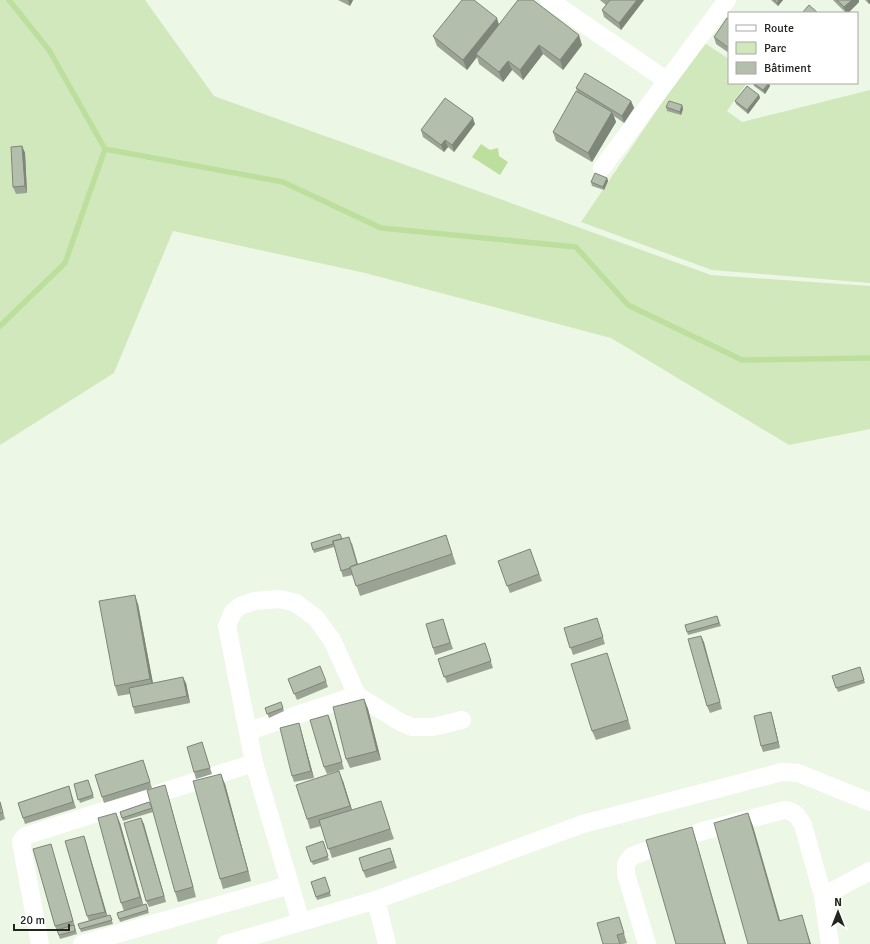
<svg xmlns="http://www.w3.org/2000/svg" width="870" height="944" font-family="Signika,sans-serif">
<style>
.green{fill:#d1e8bc}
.water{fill:#bddf9d}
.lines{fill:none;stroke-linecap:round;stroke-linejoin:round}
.stream{stroke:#bddf9d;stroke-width:5.5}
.minor{stroke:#fff;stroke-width:18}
.wall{fill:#9ba395}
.shaded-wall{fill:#7e8579}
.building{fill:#b4bead;stroke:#7e8579}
</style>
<rect width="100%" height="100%" fill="#edf7e5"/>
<path class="green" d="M0 0H145L214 96 711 275 870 286V429L789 445 611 338 365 273 173 231 114 373 0 445Z
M703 42 729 59V83H747L727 111 742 122 870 90V283L712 270 581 222Z"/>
<path class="water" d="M481 144 490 150 498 148 499 156 508 162 500 175 472 157Z"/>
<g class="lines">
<path class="stream" d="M9 0 49 50 105 149
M0 326 65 263 105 149 283 182 381 228 576 247 628 305 742 360 870 358"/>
<path class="minor" d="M549 0 666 80
M602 168 727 0
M249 731 357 695
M376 900 387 944
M301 922 254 763 227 626 233 612 240 606 255 601 280 599 296 603 316 618 332 640 357 695 400 722 412 727H433L462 720
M40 944 21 842 25 836 254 763
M82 944 290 885
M226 944 376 900 583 824 782 772 798 773 870 802
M647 944 626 874V864L632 856 703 831 784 810C795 811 798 816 803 825L823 896
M830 944 823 896 870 871"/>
</g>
<path class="wall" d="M338 0H353L350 6Z
M600 0H644L621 30 604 17 602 10 606 5 601 1Z
M771 0H783L778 6Z
M833 0H859V2L848 13H846Z
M865 0H870V3L869 4Z
M729 19V53L716 44 714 37Z
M499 24 582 45 563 70 543 54 523 80 512 70 503 82 479 64 477 57 467 70 437 46 433 36Z
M753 83H769L770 86 765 94 754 86Z
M576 88 631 101 634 108 624 123 614 116 616 122 592 162 556 141 553 132 577 92Z
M759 95 760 98 748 114 736 104 735 101Z
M682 105 683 109 681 115 667 111 666 107Z
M475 124 454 152 448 147 444 152 423 137 421 130Z
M22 146 25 153 27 193 16 194 13 187Z
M607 178 608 181 604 190 592 186 591 182Z
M446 535 456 564 360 596 353 575 343 577 334 547 314 553 311 543 342 539 352 543 358 564Z
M530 549 542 581 510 593 498 561Z
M138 604 153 683H186L190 703 135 714 133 707 130 694 118 696 115 686Z
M717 616 721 626 688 635 687 632Z
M597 618 605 644 573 655 564 628Z
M445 625 453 649 435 655 433 648Z
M701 636 722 709 710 713 707 706Z
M485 643 493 668 447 683 438 659Z
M607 653 631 729 596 740 592 731Z
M860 667 865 683 838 692 832 676Z
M288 679 326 681 328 687 297 700Z
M364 699 368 709 381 760 350 768 346 759Z
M265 708H283L284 711 269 718Z
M328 715 344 769 327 774 324 767Z
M773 719 780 748 763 752 761 746Z
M299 723 301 730 314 778 294 782 292 776Z
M202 742 212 774 196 779 194 772Z
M143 760 152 788 104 803 95 775Z
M88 780 94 798 80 803 74 784Z
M343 781 352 810 384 811 394 839 332 858 321 826 310 829 307 819Z
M225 784 251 881 223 889 220 879Z
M69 786 76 808 25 824 18 803Z
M168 795 196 897 178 902 175 892Z
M0 801 5 819 0 821Z
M149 802 153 812 123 821 120 812Z
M141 818 166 902 149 907 146 901Z
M120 823 143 905 146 904 149 913 120 922 117 913 124 911 121 903Z
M84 836 107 916 110 915 113 924 81 932 78 924 89 921 87 916Z
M323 841 329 860 313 865 306 847Z
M51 844 75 927 77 934 60 939 55 926Z
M390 848 397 868 366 878 363 871Z
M325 877 331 896 317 900 311 882Z
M619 917 627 943 623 944H603Z"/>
<path class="shaded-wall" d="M348 0H353L350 6Z
M637 0H644L621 30 619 23Z
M779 0H783L778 6 777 3Z
M852 0H859V2L848 13H846L844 7Z
M868 0H870V3L869 4Z
M497 18 500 28 476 54 477 57 467 70 463 60Z
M579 35 582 45 563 70 560 60Z
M539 45 543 54 523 80 520 70Z
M508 61 512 70 503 82 499 72Z
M769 83 770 86 765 94 763 90Z
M759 95 760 98 748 114 747 110Z
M631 101 634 108 624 123 622 116Z
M682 105 683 109 681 115 680 112Z
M612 112 616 122 592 162 588 153Z
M473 118 475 124 454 152 452 145Z
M445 140 448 147 444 152 441 145Z
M22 146 25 153 27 193 25 186Z
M607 178 608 181 604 190 603 187Z
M135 595 138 604 154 689 150 679Z
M701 636 704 642 722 709 720 702Z
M607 653 610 662 631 729 628 720Z
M183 677 186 683 190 703 187 696Z
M364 699 368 709 381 760 377 751Z
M771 712 773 719 780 748 778 742Z
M328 715 331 722 344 769 342 762Z
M299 723 301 730 314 778 311 771Z
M339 771 343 781 354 816 350 806Z
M221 774 225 784 251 881 248 871Z
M165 785 168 795 196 897 193 887Z
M116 813 120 823 144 907 140 897Z
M748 813 753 826 784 934 779 921Z
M141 818 144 824 166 902 164 896Z
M692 827 696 840 726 944H725Z
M84 836 86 842 108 918 105 912Z
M51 844 53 851 75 927 73 921Z
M802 915 806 928 811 944H810Z"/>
<path class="building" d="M462 0H474L497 18 463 60 433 36Z
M518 0H533L579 35 560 60 539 45 520 70 508 61 499 72 476 54Z
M610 0H637L619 23 602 10Z
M774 0H779L777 3Z
M837 0H852L844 7Z
M809 5 818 13H802Z
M727 18 729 19V48L714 37Z
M585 73 631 101 622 116 576 88Z
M753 83H769L763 90Z
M747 86 759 95 747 110 735 101Z
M576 91 612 112 588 153 553 132Z
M445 98 473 118 452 145 445 140 441 145 421 130Z
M669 101 682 105 680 112 666 107Z
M22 146 25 186 13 187 11 147Z
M595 173 607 178 603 187 591 182Z
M340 534 342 539 333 541V544L313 550 311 543Z
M446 535 452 554 356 586 350 567Z
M349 537 357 564 350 567V568L341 571 333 541Z
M530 549 539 574 507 586 498 561Z
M135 595 150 679 115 686 99 601Z
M717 616 719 623 687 632 685 625Z
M597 618 603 637 570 648 564 628Z
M443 619 450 643 433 648 426 624Z
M701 636 720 702 707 706 688 639Z
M485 643 491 661 444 677 438 659Z
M607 653 628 720 592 731 571 664Z
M320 666 326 681 294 694 288 679Z
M860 667 864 680 836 688 832 676Z
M183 677 187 696 133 707 129 688Z
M364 699 377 751 346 759 333 707Z
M281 702 283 708 267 714 265 708Z
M771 712 778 742 761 746 754 716Z
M328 715 342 762 324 767 310 720Z
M299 723 311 771 292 776 280 728Z
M202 742 210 768 194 772 187 747Z
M143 760 150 782 102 797 95 775Z
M339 771 350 806 307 819 296 785Z
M221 774 248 871 220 879 193 781Z
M88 780 93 795 78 800 74 784Z
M165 785 193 887 175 892 147 790Z
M69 786 73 802 23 818 18 803Z
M381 801 390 829 328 849 319 820Z
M0 802 3 813H0Z
M149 802 152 808 122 818 120 812Z
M116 813 140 897 121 903 98 818Z
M748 813 779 921 802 915 810 944H748L714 823Z
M141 818 164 896 146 901 124 823Z
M692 827 725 944H676L646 840Z
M84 836 105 912 87 916 65 841Z
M323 841 328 856 311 862 306 847Z
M51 844 73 921 55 926 33 849Z
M390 848 394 861 363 871 359 858Z
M325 877 330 892 316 897 311 882Z
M146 904 148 910 119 919 117 913Z
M110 915 112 920 80 929 78 924Z
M619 917 624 933 617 935 620 944H603L597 923Z
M74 925 75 931 59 935 57 930Z"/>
<rect x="728" y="12" width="130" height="72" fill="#ffffff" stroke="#a7a8a5"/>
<rect x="736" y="25" width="20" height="6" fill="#ffffff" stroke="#a7a8a5"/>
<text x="764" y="32" font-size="12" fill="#22261f">Route</text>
<rect x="736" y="42" width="20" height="12" fill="#d1e8bc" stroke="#a7a8a5"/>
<text x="764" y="52" font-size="12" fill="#22261f">Parc</text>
<rect x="736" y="62" width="20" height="12" fill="#b4bead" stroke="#a7a8a5"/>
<text x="764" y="72" font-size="12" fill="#22261f">Bâtiment</text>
<g transform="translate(838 912)" stroke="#ffffff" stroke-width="3" paint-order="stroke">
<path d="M0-3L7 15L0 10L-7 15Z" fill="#22261f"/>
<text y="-6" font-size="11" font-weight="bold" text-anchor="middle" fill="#22261f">N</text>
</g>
<path d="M14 924v6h55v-6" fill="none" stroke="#22261f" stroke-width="2"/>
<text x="20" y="924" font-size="12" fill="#22261f" stroke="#ffffff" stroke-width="3" paint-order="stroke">20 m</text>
</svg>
